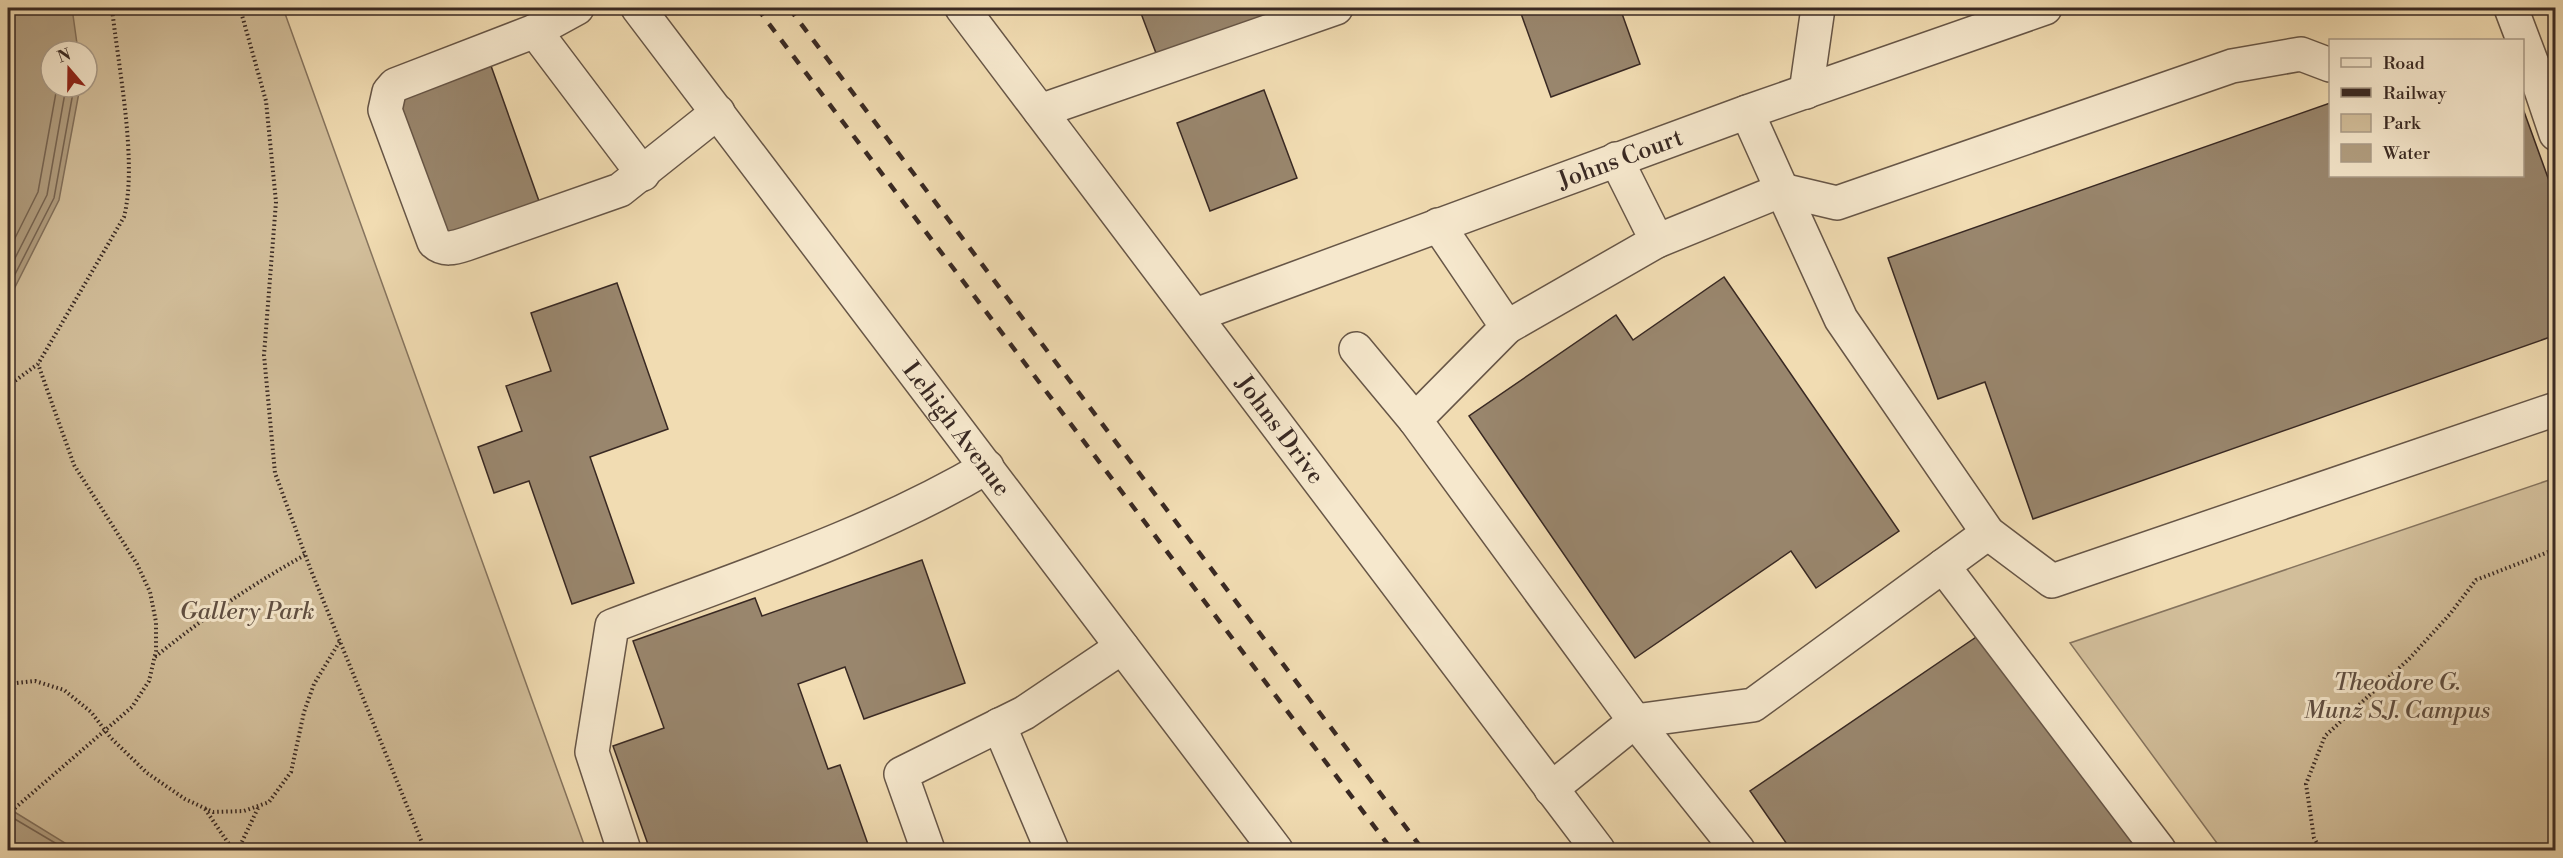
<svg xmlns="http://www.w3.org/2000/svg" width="2563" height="858" font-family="'Libre Bodoni',serif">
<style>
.green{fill:#d2be9a;stroke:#86745e;stroke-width:1.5;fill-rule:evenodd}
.water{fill:#b29f81;stroke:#82705b;stroke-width:1.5}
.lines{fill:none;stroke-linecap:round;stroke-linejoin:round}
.shore{stroke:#766452;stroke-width:1.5}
.building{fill:#99866d;stroke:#392923;stroke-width:1.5}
.minor-casing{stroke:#675647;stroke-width:36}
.path{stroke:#392923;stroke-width:4;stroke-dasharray:1.5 3;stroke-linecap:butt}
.minor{stroke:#f6e8cd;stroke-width:33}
.rail{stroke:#392923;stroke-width:4.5;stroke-dasharray:10 10;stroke-linecap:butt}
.labels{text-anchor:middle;stroke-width:6;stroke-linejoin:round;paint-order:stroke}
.street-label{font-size:24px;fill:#392923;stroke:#f6e8cd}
.park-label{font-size:24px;font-style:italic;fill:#5f4e41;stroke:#f6e8cd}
</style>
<rect width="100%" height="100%" fill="#f1dcb2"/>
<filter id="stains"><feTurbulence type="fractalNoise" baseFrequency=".00333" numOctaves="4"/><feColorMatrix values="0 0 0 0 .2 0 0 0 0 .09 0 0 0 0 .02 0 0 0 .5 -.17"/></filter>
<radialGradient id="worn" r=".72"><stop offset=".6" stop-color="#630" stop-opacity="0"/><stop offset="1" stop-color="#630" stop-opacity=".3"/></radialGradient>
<path class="green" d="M8 8H283L586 850H8ZM51 51H87V87H51Z
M2555 478V850H2222L2070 643Z"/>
<path class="water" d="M8 8H72L78 51H51V87H80L59 200 8 301Z
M8 808 70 846 75 850H8Z"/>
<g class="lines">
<path class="shore" d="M8 252 38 192 57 87
M8 272 47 195 66 87
M8 288 54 198 74 87
M8 815 67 850"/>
</g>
<path class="building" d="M1139 8H1308L1159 61Z
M1519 8H1620L1640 64 1551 97Z
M490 63 539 201 446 234 397 97Z
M1264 90 1297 178 1210 211 1177 123Z
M2330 103V176H2522V106L2556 200V335L2033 519 1985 382 1938 399 1888 258Z
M1724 277 1899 531 1816 588 1791 551 1635 658 1469 416 1616 315 1633 340Z
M617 283 668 429 590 457 634 583 572 604 529 481 494 493 478 447 522 431 506 386 551 371 531 313Z
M922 560 965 683 864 719 845 667 798 684 828 769 840 765 870 850H650L613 746 664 728 633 641 755 598 762 616Z
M1988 629 2139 850H1791L1750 791Z"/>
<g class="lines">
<g class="minor-casing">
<g id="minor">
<path d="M577 8 535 31 395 85 389 92 385 110 434 242C444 251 454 248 466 244L620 190 718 112"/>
<path id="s1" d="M638 8 1276 850"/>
<path id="s2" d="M962 8 1598 850"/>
<path d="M2511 8 2533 66"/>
<path d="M535 31 643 174"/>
<path d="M2522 69 2533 66 2556 134"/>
<path d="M1806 92 1818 8"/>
<path d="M1040 111 1336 8"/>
<path d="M1782 190 1841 319 1988 533 2052 581 2556 409"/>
<path d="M1782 190 1837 203 2232 66 2301 54 2330 65"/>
<path d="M1438 225 1507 327 1415 420 1635 721 1551 789"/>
<path d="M1657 241 1782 190 1747 112"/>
<path id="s3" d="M1196 315 1747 112 2045 8"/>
<path d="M1507 327 1657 241 1616 159"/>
<path d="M1356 349 1415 420"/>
<path d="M1943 566 2159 850"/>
<path d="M1635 721 1753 705 1988 533"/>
<path d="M1635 721 1738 850"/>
<path d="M999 725 1052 850"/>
<path d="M624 850 592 752 612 626C738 578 870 536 987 467"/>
<path d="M928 850 901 774 1024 713 1122 647"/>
</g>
</g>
<path class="path" d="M240 8 266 101 276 202 264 355 275 473 310 568 425 850
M8 386 38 364 124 217C138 162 118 66 112 8
M155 657C203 618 251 585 305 555
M8 684 35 681 64 690 91 712 111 738 147 773 185 799 213 812 244 811 269 802 291 772 304 712 314 684 340 641
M205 809 233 850
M8 814 132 707 149 681 156 651V622L150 592 137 564 74 465 38 364
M238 850 259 806
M2321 850 2314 838 2306 784 2325 736 2409 659 2450 614 2476 580 2556 549"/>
<use href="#minor" class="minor"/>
<path class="rail" d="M757 8 1392 850
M789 8 1423 850"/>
</g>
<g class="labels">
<g class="street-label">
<text dy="8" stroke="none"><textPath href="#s3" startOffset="452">Johns Court</textPath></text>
<text dy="8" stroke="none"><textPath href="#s1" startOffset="528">Lehigh Avenue</textPath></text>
<text dy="8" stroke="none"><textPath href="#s2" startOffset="528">Johns Drive</textPath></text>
</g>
<g class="park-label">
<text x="247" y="619">Gallery Park</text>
<text x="2397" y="690">Theodore G.<tspan x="2397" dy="28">Munz S.J. Campus</tspan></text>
</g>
</g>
<rect width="2563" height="858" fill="none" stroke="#f1dcb2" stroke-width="30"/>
<rect x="9" y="9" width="2545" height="840" fill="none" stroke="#392923" stroke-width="3"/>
<rect x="15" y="15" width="2533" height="828" fill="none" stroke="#392923" stroke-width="1.5"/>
<rect x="2329" y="39" width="195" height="138" fill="#f6e8cd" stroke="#aa9c89" stroke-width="1.5"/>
<rect x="2341" y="58" width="30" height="9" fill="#f6e8cd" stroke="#aa9c89" stroke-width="1.5"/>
<text x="2383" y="69" font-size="18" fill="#392923">Road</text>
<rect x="2341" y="88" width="30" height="9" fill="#392923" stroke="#aa9c89" stroke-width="1.5"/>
<text x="2383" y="99" font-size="18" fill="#392923">Railway</text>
<rect x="2341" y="114" width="30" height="18" fill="#d2be9a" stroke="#aa9c89" stroke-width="1.5"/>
<text x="2383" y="129" font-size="18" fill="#392923">Park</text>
<rect x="2341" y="144" width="30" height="18" fill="#b29f81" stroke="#aa9c89" stroke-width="1.5"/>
<text x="2383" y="159" font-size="18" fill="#392923">Water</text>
<g transform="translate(69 69) rotate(340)"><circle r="28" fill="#f6e8cd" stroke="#aa9c89" stroke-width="1.5"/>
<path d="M0-4.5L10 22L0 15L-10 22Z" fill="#8f2418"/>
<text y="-9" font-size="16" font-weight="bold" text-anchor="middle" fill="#392923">N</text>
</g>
<rect width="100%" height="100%" filter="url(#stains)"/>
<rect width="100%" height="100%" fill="url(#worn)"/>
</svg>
